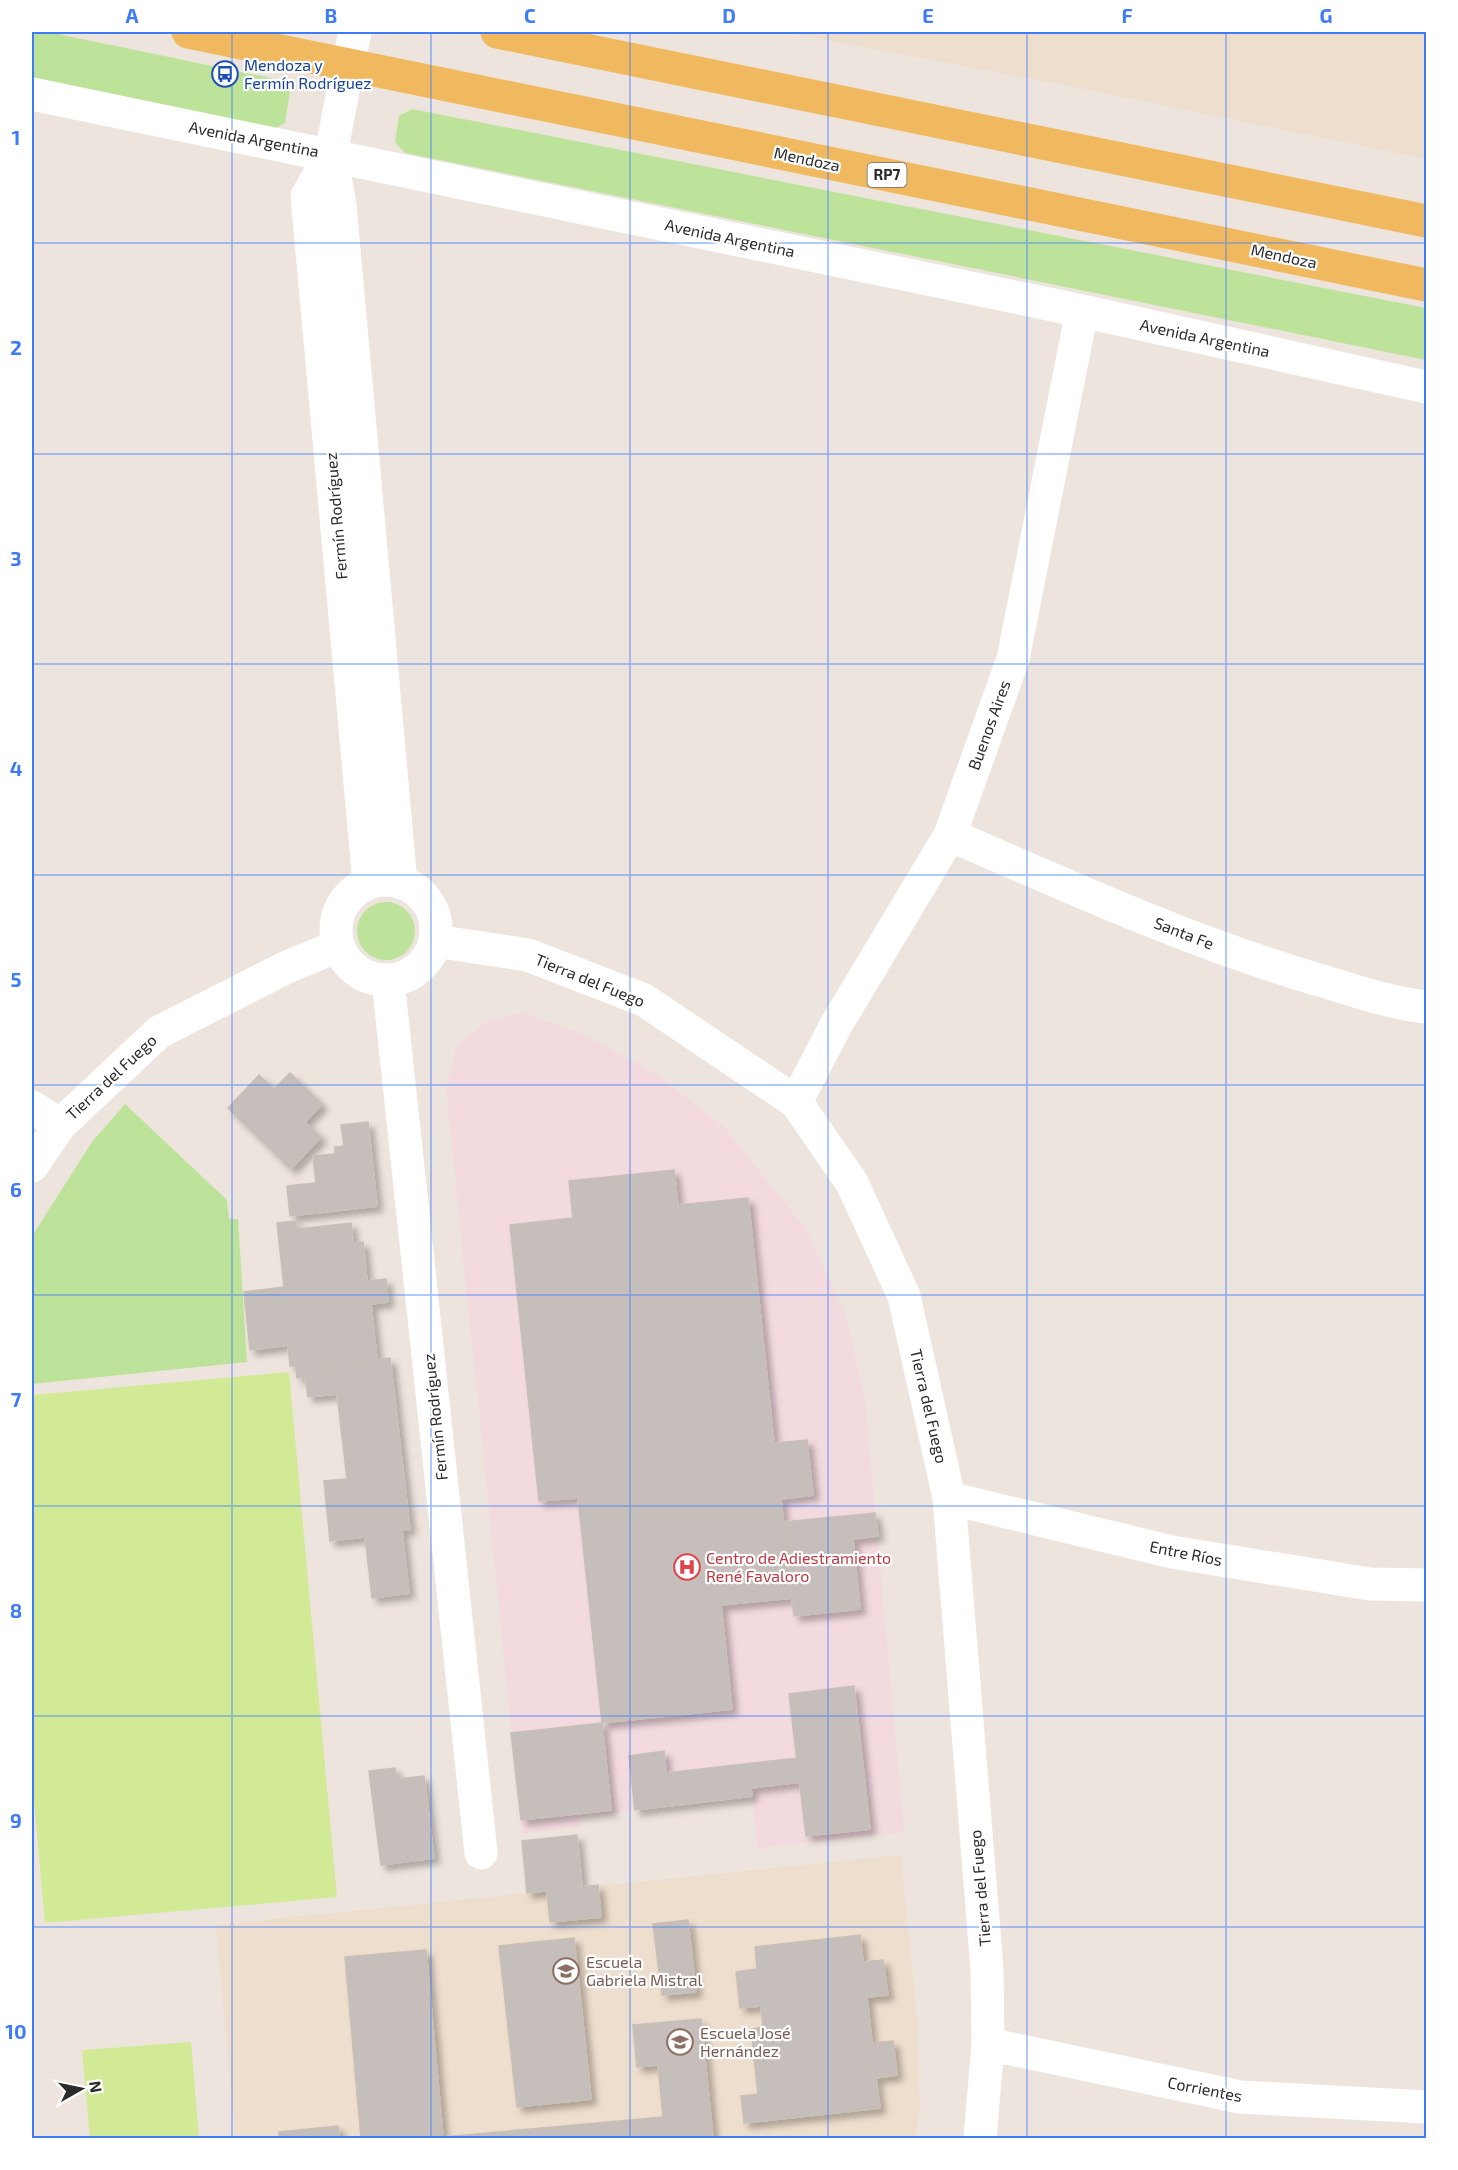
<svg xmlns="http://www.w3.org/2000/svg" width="1458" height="2170" font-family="'Exo 2',sans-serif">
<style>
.education{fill:#eedecd}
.medical{fill:#f3dadf}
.green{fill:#bde39a}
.pitch{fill:#d2ea96}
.building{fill:#c5beba;stroke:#c8bfb7;stroke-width:1.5;filter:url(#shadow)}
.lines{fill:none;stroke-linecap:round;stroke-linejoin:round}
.street{stroke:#fff;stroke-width:33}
.secondary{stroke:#fff;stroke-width:33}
.primary{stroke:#f0b95f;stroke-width:33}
.grid{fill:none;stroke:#3e7bf9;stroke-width:1.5;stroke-opacity:0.55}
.labels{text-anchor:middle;stroke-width:4.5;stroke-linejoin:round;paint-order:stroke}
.shield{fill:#fff;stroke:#6b6b6b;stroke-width:1.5}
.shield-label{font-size:15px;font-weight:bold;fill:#2b2b2b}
.transit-label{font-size:16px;fill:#164399;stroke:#fff;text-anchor:start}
.street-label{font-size:16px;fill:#2b2b2b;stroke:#fff}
.health-label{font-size:16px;fill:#be3a42;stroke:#fff;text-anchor:start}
.education-label{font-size:16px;fill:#785e54;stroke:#fff;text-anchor:start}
.neatline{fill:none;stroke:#3e7bf9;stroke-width:2}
.grid-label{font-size:20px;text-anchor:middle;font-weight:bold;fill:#3e7bf9}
</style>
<defs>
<filter id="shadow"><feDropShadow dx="5.5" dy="5.5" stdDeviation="3" flood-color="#0004"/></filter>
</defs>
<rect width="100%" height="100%" fill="#ede4dd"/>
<path class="education" d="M784 32H1426V159L1070 86Z
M901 1855 917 2018 920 2111 914 2138H235L216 1925Z"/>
<path class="medical" d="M523 1013 577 1032 653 1072 723 1126 806 1229 846 1316 865 1401 904 1832 757 1848 752 1796 579 1817 580 1827 522 1833 446 1088 457 1045 487 1022Z"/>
<path class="green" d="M32 32H48L276 79 290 92 285 123 267 133 32 83Z
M412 109 1426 308V360L405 153 395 142 399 116Z
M357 931a29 29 0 1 1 58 0a29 29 0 1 1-58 0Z
M125 1104 227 1200 229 1219H238L247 1362 32 1384V1236L92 1142Z"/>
<path class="pitch" d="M289 1372 337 1897 45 1923 32 1779V1395Z
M191 2042 199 2138H90L82 2050Z"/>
<path class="building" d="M290 1073 322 1104 305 1122 321 1137 291 1169 228 1108 259 1075 274 1089Z
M368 1122 377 1206 290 1216 287 1186 316 1183 313 1156 335 1154V1147L344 1146 341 1125Z
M674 1170 678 1205 748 1198 774 1443 807 1440 813 1495 781 1499 792 1598 721 1605 732 1709 602 1723 578 1498 539 1501 510 1225 573 1218 569 1181Z
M296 1221 297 1229 351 1223 353 1243 363 1242 367 1281 386 1279 388 1302 371 1304 377 1360 332 1365V1374L297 1378 296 1366H290L288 1345 250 1350 244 1292 284 1287 277 1223Z
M390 1358 410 1530H402L409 1593 372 1598 365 1537 330 1541 324 1481 347 1479 337 1394 308 1397 305 1377 332 1374V1365Z
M875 1513 878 1536 853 1539 860 1609 794 1616 784 1522Z
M854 1686 870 1829 806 1836 789 1694Z
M602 1723 611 1810 521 1820 511 1733Z
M664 1751 666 1773 797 1758 800 1782 751 1788 752 1796 635 1810 629 1756Z
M395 1768 397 1779 424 1776 434 1858 381 1865 369 1771Z
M577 1835 582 1887 527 1893 522 1841Z
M598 1885 601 1917 550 1922 547 1891Z
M688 1920 696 1992 662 1995 653 1924Z
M860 1935 863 1962 883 1960 888 1995 867 1997 872 2043 893 2041 897 2075 876 2078 880 2108 744 2123 741 2096 758 2094 751 2029 763 2027 761 2006 740 2008 736 1972 757 1969 755 1947Z
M574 1938 591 2099 517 2107 499 1946Z
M426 1950 443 2137 663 2117 658 2065 637 2067 633 2025 701 2019 713 2138H361L345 1957Z
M338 2126 339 2138H279V2132Z"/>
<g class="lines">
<path class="street" d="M348 65 331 154 307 196 369 883
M32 94 1082 311 1426 387
M331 154 340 205 401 883
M950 835C1070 887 1190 942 1316 979 1353 990 1389 1003 1426 1007
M336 930a50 50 0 1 1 100 0a50 50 0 1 1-100 0Z
M435 941 528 955 644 1000 796 1102 852 1183 904 1296 949 1498 987 1969 988 2044 980 2138
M388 980 481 1853
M796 1102 836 1025 950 835 1013 659 1082 311
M32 1107 60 1125
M32 1166 60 1125 159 1032 287 967 338 946
M949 1498 1172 1552 1370 1584 1426 1585
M988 2044 1240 2097 1426 2107"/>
<path class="secondary" d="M348 65 355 32"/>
<path class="primary" d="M188 32 1426 285
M497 32 1426 221"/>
</g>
<path class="grid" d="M232 32V2138M431 32V2138M630 32V2138M828 32V2138M1027 32V2138M1226 32V2138M32 243H1426M32 454H1426M32 664H1426M32 875H1426M32 1085H1426M32 1295H1426M32 1506H1426M32 1716H1426M32 1927H1426"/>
<defs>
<g id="bus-ring" transform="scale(1.35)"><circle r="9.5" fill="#fff" stroke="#1a4fb4" stroke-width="1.5"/><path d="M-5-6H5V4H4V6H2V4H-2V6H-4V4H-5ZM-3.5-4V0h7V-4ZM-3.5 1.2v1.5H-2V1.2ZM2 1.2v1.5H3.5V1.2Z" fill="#1a4fb4"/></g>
<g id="hospital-ring" transform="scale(1.35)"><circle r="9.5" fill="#fff" stroke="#e0444e" stroke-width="1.5"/><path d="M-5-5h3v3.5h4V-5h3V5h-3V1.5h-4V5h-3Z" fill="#e0444e"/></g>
<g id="school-ring" transform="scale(1.35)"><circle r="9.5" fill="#fff" stroke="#8d6e63" stroke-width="1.5"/><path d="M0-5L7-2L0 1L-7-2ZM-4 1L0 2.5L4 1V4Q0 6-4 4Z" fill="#8d6e63"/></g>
</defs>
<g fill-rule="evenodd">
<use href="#bus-ring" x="225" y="74"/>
<use href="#hospital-ring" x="687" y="1567"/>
<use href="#school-ring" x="566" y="1971"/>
<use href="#school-ring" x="680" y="2042"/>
</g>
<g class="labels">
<rect class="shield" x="867.5" y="163" width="39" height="24" rx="4.5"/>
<g class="shield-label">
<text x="887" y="180">RP7</text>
</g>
<g class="transit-label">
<text x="244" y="71">Mendoza y<tspan x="244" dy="18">Fermín Rodríguez</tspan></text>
</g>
<g class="street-label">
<text transform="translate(254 139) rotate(11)" y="6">Avenida Argentina</text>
<text transform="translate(807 159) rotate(12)" y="6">Mendoza</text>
<text transform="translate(730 238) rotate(12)" y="6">Avenida Argentina</text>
<text transform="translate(1284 256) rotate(12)" y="6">Mendoza</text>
<text transform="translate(1205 338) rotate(12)" y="6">Avenida Argentina</text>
<text transform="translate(336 516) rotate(-95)" y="6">Fermín Rodríguez</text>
<text transform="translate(989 725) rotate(-70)" y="6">Buenos Aires</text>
<text transform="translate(1184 933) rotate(21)" y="6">Santa Fe</text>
<text transform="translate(590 980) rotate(22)" y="6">Tierra del Fuego</text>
<text transform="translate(111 1077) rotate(-43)" y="6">Tierra del Fuego</text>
<text transform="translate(929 1406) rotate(77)" y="6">Tierra del Fuego</text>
<text transform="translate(435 1417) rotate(-96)" y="6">Fermín Rodríguez</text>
<text transform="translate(1186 1553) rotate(11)" y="6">Entre Ríos</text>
<text transform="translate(980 1888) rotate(-95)" y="6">Tierra del Fuego</text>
<text transform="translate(1205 2089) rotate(11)" y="6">Corrientes</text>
</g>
<g class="health-label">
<text x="706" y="1564">Centro de Adiestramiento<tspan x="706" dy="18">René Favaloro</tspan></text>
</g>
<g class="education-label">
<text x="586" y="1968">Escuela<tspan x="586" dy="18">Gabriela Mistral</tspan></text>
<text x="700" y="2039">Escuela José<tspan x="700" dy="18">Hernández</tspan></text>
</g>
</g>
<rect width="1458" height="2170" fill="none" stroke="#ffffff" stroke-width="66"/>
<g transform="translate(81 2089) rotate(81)" stroke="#ffffff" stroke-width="4.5" paint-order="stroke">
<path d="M0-4.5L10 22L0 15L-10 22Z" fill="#2b2b2b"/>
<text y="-9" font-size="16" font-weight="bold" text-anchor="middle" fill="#2b2b2b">N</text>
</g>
<rect x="33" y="33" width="1392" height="2104" class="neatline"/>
<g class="grid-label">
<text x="132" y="23">A</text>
<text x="331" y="23">B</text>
<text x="530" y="23">C</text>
<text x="729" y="23">D</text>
<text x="928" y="23">E</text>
<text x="1127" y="23">F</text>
<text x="1326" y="23">G</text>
<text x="16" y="145">1</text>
<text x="16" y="355">2</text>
<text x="16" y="566">3</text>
<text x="16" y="776">4</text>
<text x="16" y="987">5</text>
<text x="16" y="1197">6</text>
<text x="16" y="1407">7</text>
<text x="16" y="1618">8</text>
<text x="16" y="1828">9</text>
<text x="16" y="2039">10</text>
</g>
</svg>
